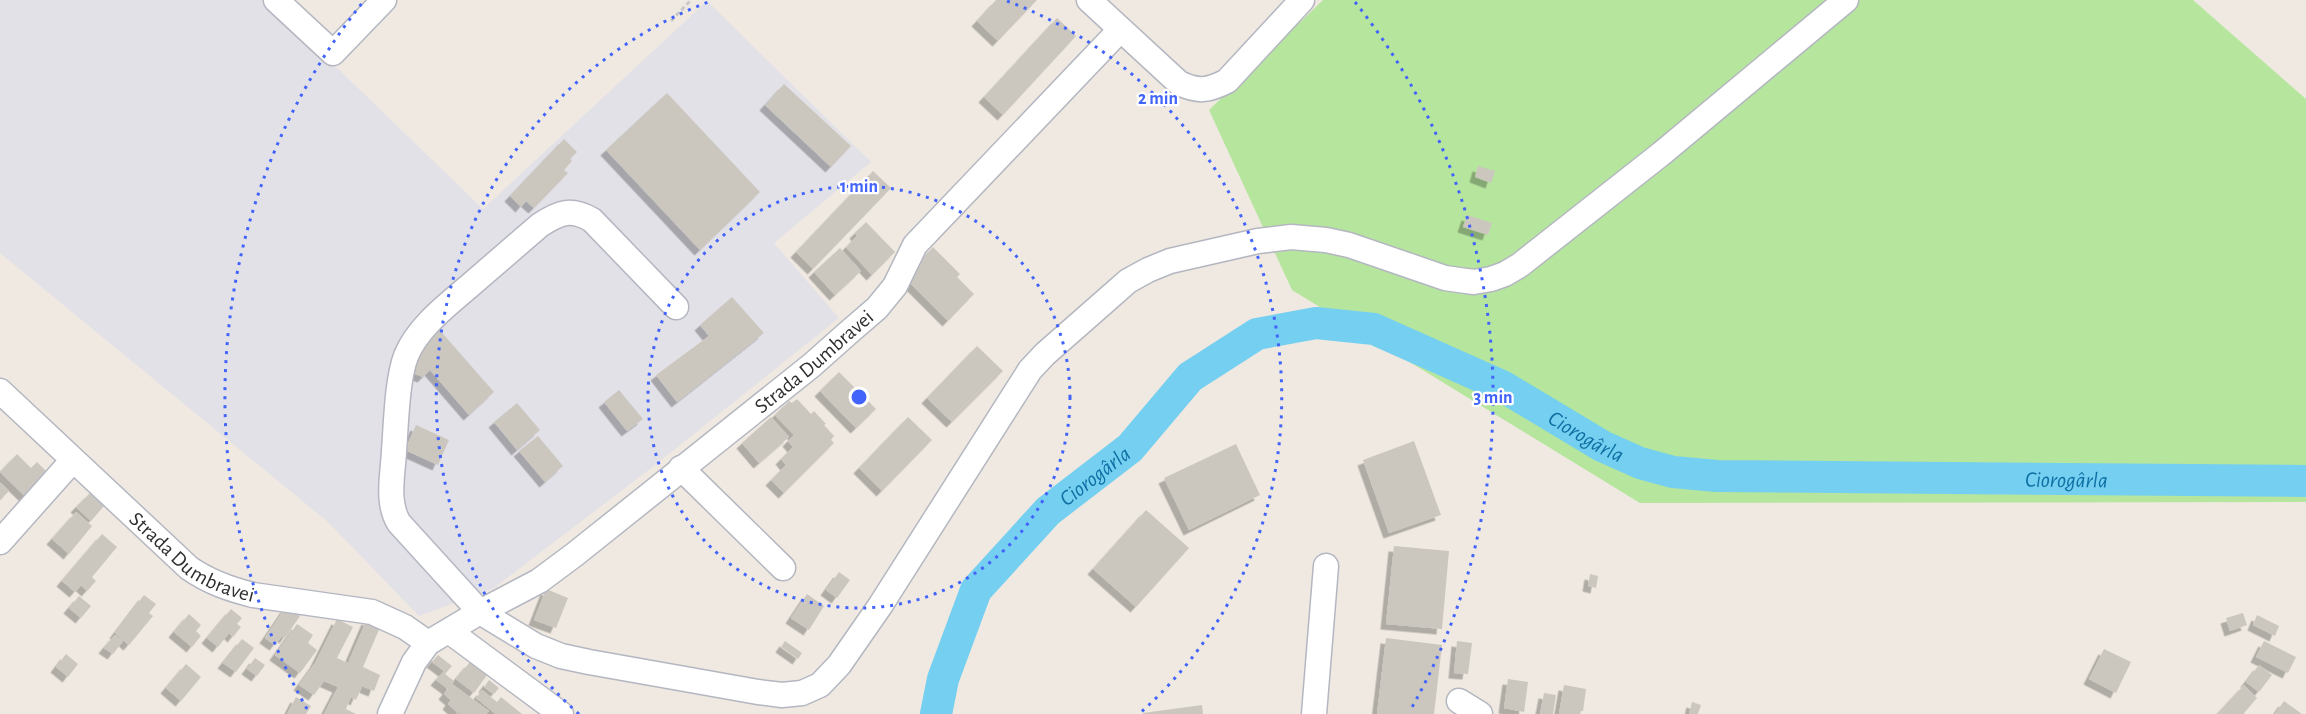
<svg xmlns="http://www.w3.org/2000/svg" width="2306" height="714" font-family="'Alegreya Sans',sans-serif">
<style>
.industrial{fill:#e3e1e8}
.green{fill:#b6e59e}
.lines{fill:none;stroke-linecap:round;stroke-linejoin:round}
.river{stroke:#75cff0;stroke-width:32}
.building{fill:#cbc7bf;filter:url(#shadow)}
.minor-casing{stroke:#b4b7c1;stroke-width:27}
.path{stroke:#c9c9c9;stroke-width:3;stroke-dasharray:4.5 3;stroke-linecap:butt}
.minor{stroke:#fff;stroke-width:24}
.ring{fill:none;stroke:#4264fb;stroke-width:3;stroke-dasharray:3 6}
.labels{text-anchor:middle;stroke-width:4.5;stroke-linejoin:round;paint-order:stroke}
.street-label{font-size:21px;fill:#2e2e2e;stroke:#fff}
.water-label{font-size:22px;font-style:italic;fill:#0d6fa3;stroke:#fff}
.centre{fill:#4264fb;stroke:#fff;stroke-width:3}
.ring-label{font-size:18px;text-anchor:middle;font-weight:bold;fill:#4264fb;stroke:#fff;stroke-width:4.5;stroke-linejoin:round;paint-order:stroke}
</style>
<defs>
<filter id="shadow"><feDropShadow dx="-5.5" dy="5.5" stdDeviation="0" flood-color="#0004"/></filter>
</defs>
<rect width="100%" height="100%" fill="#efe9e1"/>
<path class="industrial" d="M0 0H267L483 209 707 1 871 162 774 243 839 318 655 465 494 588 419 616 328 522 0 253Z"/>
<path class="green" d="M1323 0H2193L2306 99V502L1640 503 1292 290 1209 110Z"/>
<g class="lines">
<path class="river" id="s1" d="M936 714 943 679 976 590 1048 511 1130 448 1190 377 1257 334 1316 323 1374 329 1502 386 1602 446 1640 463 1673 472 1717 476 2306 481"/>
</g>
<path class="building" d="M996 0H1037L998 41 977 21Z
M1057 18 1076 36 1003 115 984 97Z
M784 84 851 146 831 167 765 105Z
M667 93 760 192 700 250 606 150Z
M564 139 577 152 570 159 572 161 564 170 568 173 534 208 526 201 521 207 510 196Z
M1478 166 1495 171 1491 183 1475 177Z
M873 171 891 188 813 269 796 252Z
M1467 215 1492 223 1488 235 1463 227Z
M866 222 895 252 872 275 846 247 857 236 855 233Z
M933 247 960 274 957 277 974 294 948 321 907 280 920 267 917 264Z
M840 248 861 271 835 295 814 272Z
M732 297 764 333 677 402 656 375 709 336 700 325Z
M437 327 494 392 469 415 430 370 423 377 410 372 420 344Z
M977 346 1003 371 952 422 927 398Z
M839 372 876 409 856 428 820 391Z
M619 390 643 419 627 431 604 402Z
M797 399 811 414 814 411 826 424 824 425 834 436 831 440 834 443 784 493 771 480 786 465 781 459 793 447 788 441 794 435 775 415 789 401 792 403Z
M517 403 540 430 517 450 494 422Z
M771 417 789 437 759 463 742 443Z
M908 417 932 440 882 491 859 468Z
M416 425 449 440 438 465 405 450Z
M538 436 563 466 545 482 519 451Z
M1414 441 1441 515 1389 533 1363 460Z
M1236 444 1260 495 1189 530 1164 478Z
M17 454 31 468 37 462 49 474 26 497 0 472Z
M0 483 9 491 0 500Z
M90 493 104 506 91 521 76 507Z
M1146 510 1189 548 1136 607 1093 569Z
M76 512 92 526 69 554 52 539Z
M102 534 117 547 92 577 96 581 87 591 81 585 75 592 62 581Z
M1394 546 1449 551 1442 629 1386 624Z
M839 572 850 580 837 598 826 590Z
M1590 574 1598 576 1596 588 1588 586Z
M546 589 568 598 556 628 534 620Z
M807 594 824 606 809 630 791 618Z
M144 595 156 604 149 613 153 616 129 645 115 633Z
M79 596 91 606 81 618 69 608Z
M286 607 300 616 285 638 282 636 275 645 265 638Z
M231 609 242 618 237 624 241 627 233 637 229 633 218 647 207 638Z
M2243 613 2247 625 2230 631 2226 618Z
M189 614 201 625 196 631 201 636 192 647 174 632Z
M2257 615 2279 626 2275 636 2253 625Z
M337 619 353 627 337 658 348 663 367 619 381 625 363 667 380 675 374 691 342 678 362 687 356 700 351 697 346 709 356 714H324L338 687 324 681 314 695 299 685 315 663Z
M297 624 313 635 308 643 317 650 300 673 275 655Z
M115 635 123 641 113 654 104 648Z
M1386 638 1442 645 1434 714H1377Z
M242 639 254 648 236 672 223 663Z
M785 641 802 653 798 659 781 647Z
M1457 641 1472 643 1468 674 1454 673Z
M2264 641 2296 657 2288 673 2256 657Z
M2104 649 2131 662 2116 693 2089 679Z
M66 654 78 664 68 677 56 667Z
M438 655 452 666 445 674 454 681 452 684 489 711 486 714H459L467 702 458 713 448 704 451 700 444 694 448 689 436 680 444 671 432 662Z
M255 658 265 665 257 676 247 669Z
M470 662 487 675 474 693 456 679Z
M186 664 201 677 181 701 166 688Z
M2259 665 2272 675 2259 692 2246 682Z
M1508 679 1528 682 1524 712 1504 708Z
M489 680 499 688 494 694 484 687Z
M1564 685 1586 689 1583 711H1581L1580 714H1559Z
M2244 685 2257 698 2244 713 2245 714H2217Z
M482 690 497 702 501 697 522 714H496L476 698Z
M1544 693 1556 695 1553 714H1540Z
M296 697 311 706 306 714H287Z
M2284 701 2302 714H2275Z
M1692 702 1701 705 1698 714H1689Z
M1202 705 1203 714H1143V713Z"/>
<g class="lines">
<g class="minor-casing">
<g id="minor">
<path d="M276 0 333 53 384 0"/>
<path d="M1089 0 1179 83C1198 92 1208 91 1227 81L1302 0"/>
<path d="M676 307 592 220C571 208 560 212 540 225 518 244 496 263 474 282 450 303 418 326 406 356 397 379 396 425 394 451 393 475 386 502 399 523L480 612 536 646 561 656 589 662 758 692 782 695 802 693 820 685 839 665 880 606 1030 370 1045 354 1111 296 1128 281 1148 270 1170 261 1258 241 1291 237 1326 240 1349 245 1445 278 1459 280 1474 282 1491 279 1505 274 1520 265 1661 154 1846 0"/>
<path id="s2" d="M0 391 189 568C209 582 229 589 253 595L372 612 405 627 428 643"/>
<path d="M681 468 783 568"/>
<path d="M0 542 73 460"/>
<path d="M449 631 561 714"/>
<path d="M1459 701 1480 714"/>
<path id="s3" d="M390 714 414 662 428 643 480 612 539 581 574 555 812 365 848 333 877 308 895 286 915 245 1120 30"/>
<path d="M1314 714 1326 566"/>
</g>
</g>
<path class="path" d="M671 21 691 0"/>
<use href="#minor" class="minor"/>
</g>
<g class="ring">
<circle cx="859" cy="397" r="211"/>
<path d="M579 714A423 423 0 0 1 711 1M1007 1A423 423 0 0 1 1139 714"/>
<path d="M307 709A634 634 0 0 1 363 2M1355 2A634 634 0 0 1 1411 709"/>
</g>
<g class="labels">
<g class="street-label">
<text dy="7" stroke="none"><textPath href="#s3" startOffset="560">Strada Dumbravei</textPath></text>
<text dy="7" stroke="none"><textPath href="#s2" startOffset="256">Strada Dumbravei</textPath></text>
</g>
<g class="water-label">
<text dy="8" stroke="none"><textPath href="#s1" startOffset="870">Ciorogârla</textPath></text>
<text dy="8" stroke="none"><textPath href="#s1" startOffset="296">Ciorogârla</textPath></text>
<text dy="8" stroke="none"><textPath href="#s1" startOffset="1358">Ciorogârla</textPath></text>
</g>
</g>
<circle cx="859" cy="397" r="9" class="centre"/>
<g class="ring-label">
<text x="1158" y="104">2 min</text>
<text x="859" y="192">1 min</text>
<text x="1493" y="403">3 min</text>
</g>
</svg>
